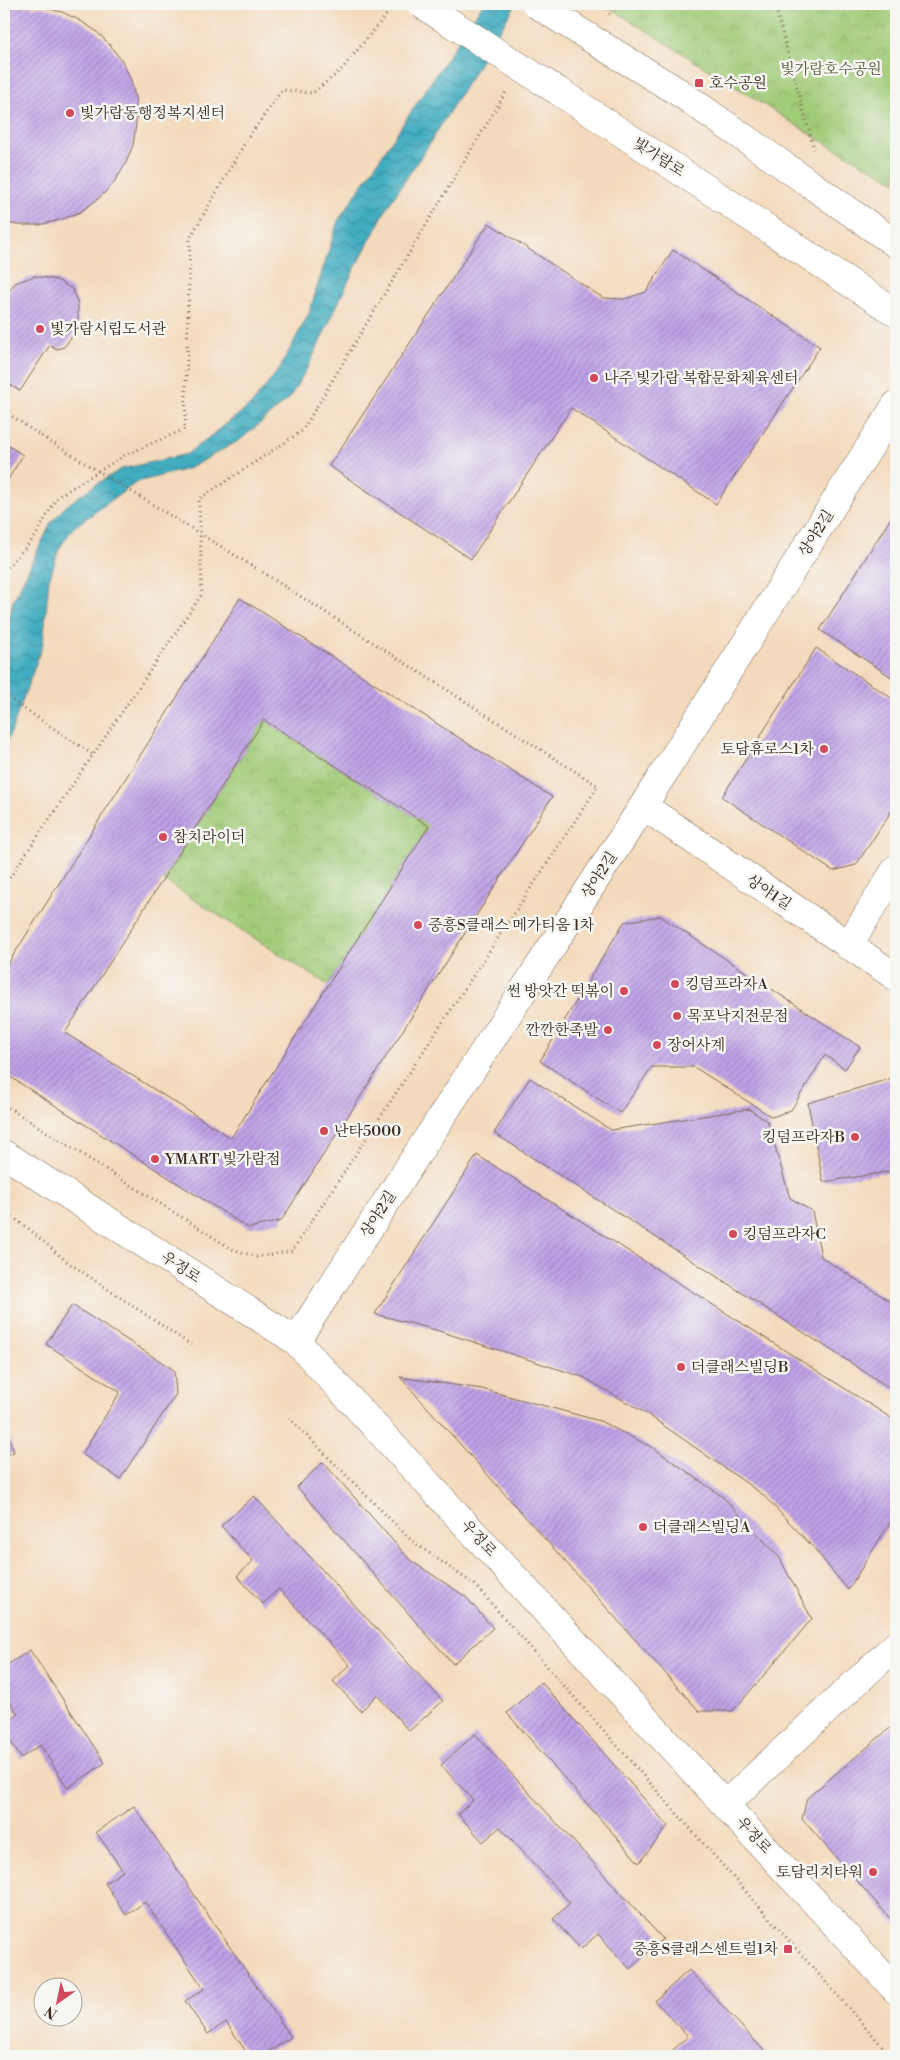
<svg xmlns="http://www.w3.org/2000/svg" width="900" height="2060" font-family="'Libre Bodoni','Noto Serif KR',serif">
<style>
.park{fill:url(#park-crowns);stroke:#6e7a4a}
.water{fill:url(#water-waves);stroke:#3e6c70}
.building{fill:url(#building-hatch);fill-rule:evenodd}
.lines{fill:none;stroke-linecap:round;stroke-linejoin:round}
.minor-casing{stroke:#7c6855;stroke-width:29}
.tertiary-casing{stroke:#7c6855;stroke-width:29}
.secondary-casing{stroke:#7c6855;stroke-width:29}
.path{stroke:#7c6855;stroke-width:3;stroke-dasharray:1 4;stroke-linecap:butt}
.minor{stroke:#fff;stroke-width:28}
.tertiary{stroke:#fff;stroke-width:28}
.secondary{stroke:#fff;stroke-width:28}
.secondary-bridge-casing{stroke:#7c6855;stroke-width:29;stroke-linecap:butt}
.path-bridge{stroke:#7c6855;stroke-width:3;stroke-dasharray:1 4;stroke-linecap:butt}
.secondary-bridge{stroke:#fff;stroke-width:28}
.poi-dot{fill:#d1495b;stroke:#f6f6f2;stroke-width:2}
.labels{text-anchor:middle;stroke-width:5;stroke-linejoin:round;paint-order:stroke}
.park-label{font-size:15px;fill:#595a39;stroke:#f6f6f2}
.poi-label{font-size:15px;fill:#3b2a1e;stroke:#f6f6f2;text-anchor:start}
.street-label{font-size:15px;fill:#3b2a1e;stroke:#f6f6f2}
</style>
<defs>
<pattern id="park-crowns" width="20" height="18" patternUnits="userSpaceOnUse" patternTransform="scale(1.25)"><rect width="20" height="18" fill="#a0cb77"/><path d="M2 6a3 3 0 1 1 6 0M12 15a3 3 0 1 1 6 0" fill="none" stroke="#8bae66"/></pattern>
<pattern id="water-waves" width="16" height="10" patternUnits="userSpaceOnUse" patternTransform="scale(1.25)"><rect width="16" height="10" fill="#42adc1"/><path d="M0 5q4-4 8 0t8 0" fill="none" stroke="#388d9c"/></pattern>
<pattern id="building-hatch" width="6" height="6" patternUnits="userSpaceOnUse" patternTransform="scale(1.25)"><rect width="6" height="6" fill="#bfa2e8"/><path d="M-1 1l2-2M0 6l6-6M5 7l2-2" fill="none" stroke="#9c84bb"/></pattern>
</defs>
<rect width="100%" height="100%" fill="#f6f6f2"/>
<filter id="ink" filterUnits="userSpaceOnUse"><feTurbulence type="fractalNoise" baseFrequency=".02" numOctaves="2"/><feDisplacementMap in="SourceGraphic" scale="10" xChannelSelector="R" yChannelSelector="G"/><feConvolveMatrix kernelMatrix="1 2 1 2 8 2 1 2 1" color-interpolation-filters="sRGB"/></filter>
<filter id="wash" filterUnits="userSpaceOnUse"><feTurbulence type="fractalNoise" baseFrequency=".0096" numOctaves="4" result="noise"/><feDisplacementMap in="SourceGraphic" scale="20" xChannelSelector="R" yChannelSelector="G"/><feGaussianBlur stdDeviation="1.12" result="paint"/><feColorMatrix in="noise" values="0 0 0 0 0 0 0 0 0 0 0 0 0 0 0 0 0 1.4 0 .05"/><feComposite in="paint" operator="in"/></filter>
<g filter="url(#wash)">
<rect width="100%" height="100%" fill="#f4dabc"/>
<path class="park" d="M604 4H896V182L818 139Z
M264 720 429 826 328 985 163 880Z"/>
<path class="water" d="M483 4H516L428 146 388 206 352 274 309 365 289 399 240 440 188 469 137 482 73 528 59 549 49 580 43 644 10 735 4 746V640L13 601 52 521 66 506 89 489 121 469 187 454 252 404 280 368 309 313 338 221Z"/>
<g id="blocks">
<path class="building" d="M16 6 42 7 62 12 79 20 96 31 110 45 122 61 131 80 136 102V124L133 145 125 165 113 184 98 199 80 212 60 220 39 225H17L4 222V8Z
M489 223 603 298 624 299 646 292 673 250 820 347 716 504 571 408 471 559 329 466Z
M35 276 57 280 72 289 78 304V324L74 334 64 347 57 349 50 345 20 391 4 381V298L15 283Z
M4 443 23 455 4 486Z
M896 510V680L820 630Z
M240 598 552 797 281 1221 248 1228 4 1073V970ZM264 720 429 826 231 1138 65 1033Z
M816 648 896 701V804L856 865 833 871 722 797Z
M660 916 860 1047 845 1069 825 1055 791 1110 772 1117 694 1067H652L620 1113 540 1061 624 922Z
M896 1077V1172L894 1171 823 1182 808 1103Z
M530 1078 611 1130 749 1109 768 1122 790 1198 812 1211 821 1257 896 1305V1392L494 1133Z
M477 1155 896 1421V1513L848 1590 813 1547 762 1494 647 1414 583 1377 436 1330 375 1314Z
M72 1305 174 1370 176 1394 120 1479 82 1454 120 1392 46 1344Z
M400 1377 482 1389 600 1421 655 1449 723 1497 779 1557 812 1619 733 1711H699Z
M4 1425 14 1452 4 1456Z
M323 1462 410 1560 466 1597 493 1628 453 1664 297 1487Z
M254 1496 443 1701 409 1731 377 1695 361 1711 333 1681 350 1665 279 1589 263 1604 237 1576 253 1561 221 1526Z
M30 1650 105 1763 68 1788 40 1745 21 1758 4 1731V1724L18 1714 4 1693V1667Z
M541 1682 668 1826 639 1863 507 1713Z
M896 1723V1925L802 1819 807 1798Z
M475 1734 663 1939 630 1969 598 1934 581 1949 553 1919 570 1903 500 1827 483 1842 458 1814 473 1800 441 1765Z
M134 1806 291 2037 262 2056H249L226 2022 208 2034 185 2001 204 1989 145 1902 126 1915 105 1883 123 1871 96 1832Z
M689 1970 769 2056H677L672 2051 688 2036 655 2001Z"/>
</g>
</g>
<g filter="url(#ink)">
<use href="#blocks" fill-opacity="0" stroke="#7c6855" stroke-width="1"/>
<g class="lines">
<g class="minor-casing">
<path id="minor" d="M643 806 896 977
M848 946 896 869
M726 1804 896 1645"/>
</g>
<g class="tertiary-casing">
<path id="tertiary" d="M4 1154 296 1341 896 1990
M296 1341 643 806 896 405"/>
</g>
<g class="secondary-casing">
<path id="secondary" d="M598 43 680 93 896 244
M558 91 896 313"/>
</g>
<path class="path" d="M606 4 610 15
M791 4 776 10 814 149
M4 411 46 439
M4 571 35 537 57 497 125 455 185 429 190 238 246 141 282 90 313 93 341 70 392 8
M4 695 93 755
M4 886 202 594 199 499 302 431 506 92
M4 1105 232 1249 257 1257 292 1251 598 786 259 570
M4 1211 29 1229 66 1261 191 1345
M289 1418 412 1541 475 1585 891 2056"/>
<use href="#minor" class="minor"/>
<use href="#tertiary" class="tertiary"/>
<use href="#secondary" class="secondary"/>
<g class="secondary-bridge-casing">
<path id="secondary-bridge" d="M421 4 558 91
M536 4 598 43"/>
</g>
<path class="path-bridge" d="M46 439 259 570"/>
<use href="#secondary-bridge" class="secondary-bridge"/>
</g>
</g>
<g class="poi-dot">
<rect x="694" y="78" width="10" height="10" rx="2.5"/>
<circle cx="70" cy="113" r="5"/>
<circle cx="40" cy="329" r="5"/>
<circle cx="594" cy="378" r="5"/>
<circle cx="824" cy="749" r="5"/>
<circle cx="163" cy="837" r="5"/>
<circle cx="418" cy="925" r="5"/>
<circle cx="675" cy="984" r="5"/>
<circle cx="624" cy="991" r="5"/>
<circle cx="677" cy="1016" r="5"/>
<circle cx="608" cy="1030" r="5"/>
<circle cx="657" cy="1045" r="5"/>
<circle cx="324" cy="1131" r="5"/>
<circle cx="855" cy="1137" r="5"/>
<circle cx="155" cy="1159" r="5"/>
<circle cx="733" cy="1234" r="5"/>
<circle cx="681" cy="1367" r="5"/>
<circle cx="643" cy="1527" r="5"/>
<circle cx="873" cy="1872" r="5"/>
<rect x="783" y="1944" width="10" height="10" rx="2.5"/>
</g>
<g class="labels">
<g class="park-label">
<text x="831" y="74">빛가람호수공원</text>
</g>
<g class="poi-label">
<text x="709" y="88">호수공원</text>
<text x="80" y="118">빛가람동행정복지센터</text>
<text x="50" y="334">빛가람시립도서관</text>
<text x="604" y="383">나주 빛가람 복합문화체육센터</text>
<text x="814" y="754" text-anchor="end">토담휴로스1차</text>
<text x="173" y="842">참치라이더</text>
<text x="428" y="930">중흥S클래스 메가티움 1차</text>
<text x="685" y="989">킹덤프라자A</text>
<text x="614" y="996" text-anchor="end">썬 방앗간 떡볶이</text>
<text x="687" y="1021">목포낙지전문점</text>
<text x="598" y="1035" text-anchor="end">깐깐한족발</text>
<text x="667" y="1050">장어사계</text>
<text x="334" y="1136">난타5000</text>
<text x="845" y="1142" text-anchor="end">킹덤프라자B</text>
<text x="165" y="1164">YMART 빛가람점</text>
<text x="743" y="1239">킹덤프라자C</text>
<text x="691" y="1372">더클래스빌딩B</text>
<text x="653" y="1532">더클래스빌딩A</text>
<text x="863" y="1877" text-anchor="end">토담리치타워</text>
<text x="778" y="1954" text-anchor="end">중흥S클래스센트럴1차</text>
</g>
<g class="street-label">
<text transform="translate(659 157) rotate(33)" y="5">빛가람로</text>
<text transform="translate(816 533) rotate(-58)" y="5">상야2길</text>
<text transform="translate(599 875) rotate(-57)" y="5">상야2길</text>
<text transform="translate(769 892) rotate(34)" y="5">상야1길</text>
<text transform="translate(378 1214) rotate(-57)" y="5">상야2길</text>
<text transform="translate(181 1267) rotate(33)" y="5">우정로</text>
<text transform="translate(479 1538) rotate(47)" y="5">우정로</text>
<text transform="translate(754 1835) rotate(48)" y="5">우정로</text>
</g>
</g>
<rect width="900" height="2060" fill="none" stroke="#f6f6f2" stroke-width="20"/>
<g transform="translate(58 2002) rotate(213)"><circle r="24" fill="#f6f6f2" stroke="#aba49d"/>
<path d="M0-4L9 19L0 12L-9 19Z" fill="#d1495b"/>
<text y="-8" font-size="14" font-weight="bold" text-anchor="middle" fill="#3b2a1e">N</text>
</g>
</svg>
